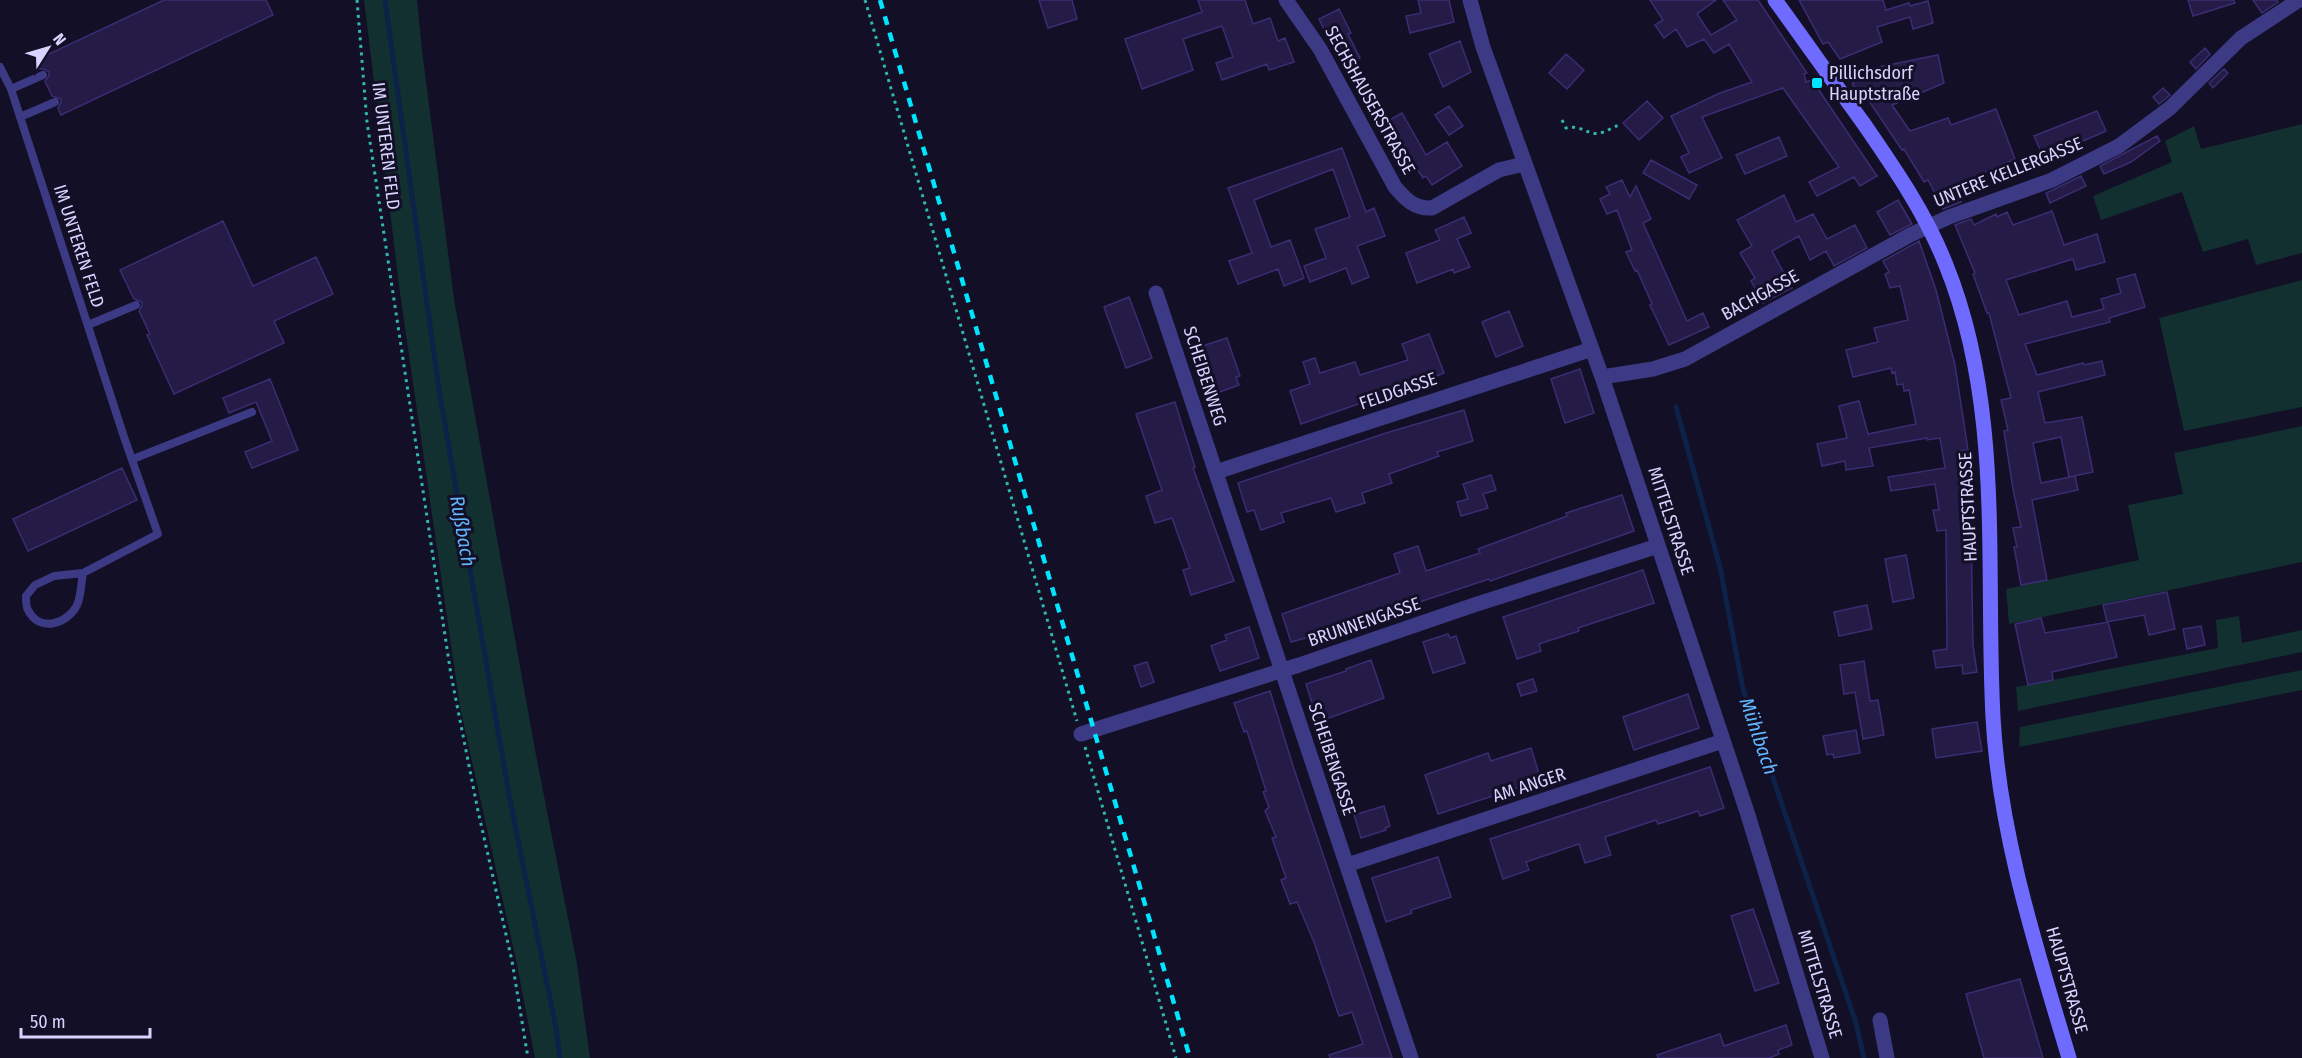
<svg xmlns="http://www.w3.org/2000/svg" width="2302" height="1058" font-family="'Fira Sans Condensed',sans-serif">
<style>
.green{fill:#12302f}
.lines{fill:none;stroke-linecap:round;stroke-linejoin:round}
.stream{stroke:#0c2248;stroke-width:5}
.building{fill:#241b47;stroke:#3b2d73;stroke-width:1.5}
.path{stroke:#2fb8b0;stroke-width:3;stroke-dasharray:3 4.5;stroke-linecap:butt}
.service{stroke:#3d3a85;stroke-width:8}
.minor{stroke:#3d3a85;stroke-width:15}
.secondary{stroke:#6f6bff;stroke-width:15}
.rail{stroke:#00e5ff;stroke-width:4.5;stroke-dasharray:9 8;stroke-linecap:butt}
.poi-dot{fill:#00e5ff;stroke:#130f26;stroke-width:2}
.labels{text-anchor:middle;stroke-width:6;stroke-linejoin:round;paint-order:stroke}
.poi-label{font-size:18px;fill:#d9d4ff;stroke:#130f26;text-anchor:start}
.street-label{font-size:18px;fill:#d9d4ff;stroke:#130f26}
.water-label{font-size:20px;font-style:italic;fill:#62b6ff;stroke:#130f26}
</style>
<rect width="100%" height="100%" fill="#130f26"/>
<path class="green" d="M364 0H417L422 50 454 299 535 750 577 964 590 1058H535L516 960 460 707 400 293Z
M2302 124V253L2256 265 2248 239 2203 252 2182 192 2101 220 2093 196 2172 162 2165 141 2194 126 2201 149Z
M2302 280V407L2184 431 2159 318Z
M2302 426V562L2009 624 2006 589 2139 560 2128 505 2183 494 2174 453Z
M2239 616 2242 643 2302 630V652L2018 711 2016 687 2218 648 2216 620Z
M2302 670V690L2019 747 2020 727Z"/>
<g class="lines">
<path class="stream" d="M385 0 439 390 510 800 556 1028 560 1058
M1676 407 1720 567 1743 689 1856 1023 1864 1058"/>
</g>
<path class="building" d="M164 0H266L273 15 61 115 58 108 61 103V99L52 96 45 81 49 76V72L44 69H40L36 60Z
M1039 0H1072L1077 19 1048 28Z
M1198 0H1245L1253 24 1270 18 1278 41 1285 38 1294 62 1269 70 1267 64 1222 80 1216 63 1233 57 1222 26 1183 39 1193 70 1142 89 1125 39 1202 12Z
M1418 0H1449L1454 22 1410 33 1406 16 1421 13Z
M1650 0H1716L1697 14 1711 35 1737 20 1723 0H1758L1807 73 1804 74 1806 82 1812 80 1877 176 1860 186 1854 177 1817 196 1809 182 1839 167 1783 88 1702 117 1722 158 1689 173 1681 157 1689 153 1671 116 1720 93 1752 82 1729 44 1714 53 1704 39 1687 47 1676 29 1664 38 1655 25 1663 20Z
M1799 0H1883L1886 10 1909 3 1910 6 1928 1 1933 23 1913 29 1910 17 1877 27 1882 42 1840 59 1828 42 1823 44Z
M2188 0H2234L2235 3 2193 16Z
M2253 0H2277L2278 2 2262 13Z
M1339 9 1351 33 1348 34 1360 58 1344 67 1319 19Z
M1460 41 1471 72 1443 87 1429 54Z
M2205 48 2210 54 2196 69 2190 62Z
M1566 54 1584 70 1567 89 1549 73Z
M1938 55 1944 83 1892 105 1910 131 1948 118 1951 125 1996 109 2015 159 1953 187 1961 202 1943 209 1928 180 1924 182 1904 149 1902 150 1863 92 1859 93 1852 84 1855 81 1849 73Z
M2224 69 2228 73 2213 88 2209 83Z
M2163 88 2170 95 2159 104 2153 97Z
M1647 101 1663 118 1639 140 1623 123Z
M1449 106 1463 126 1449 135 1435 115Z
M2097 111 2106 131 2069 147 2067 143 2042 154 2034 136Z
M1402 113 1426 155 1447 142 1462 166 1432 185 1426 176 1423 178 1402 146 1399 148 1384 123Z
M2157 136 2160 141 2131 162 2104 174 2100 166Z
M1779 137 1787 156 1745 174 1736 155Z
M1342 148 1366 212 1374 208 1385 236 1357 246 1369 277 1352 284 1346 268 1310 282 1304 266 1326 258 1315 229 1350 217 1333 169 1254 200 1271 247 1290 240 1304 278 1284 286 1278 269 1238 284 1229 261 1252 253 1228 188Z
M1651 160 1697 185 1689 199 1643 173Z
M2081 176 2086 186 2050 203 2046 193Z
M1622 180 1630 197 1636 186 1651 219 1643 223 1687 321 1703 313 1709 327 1669 345 1650 305 1652 304 1637 270 1635 271 1626 252 1632 250 1617 210 1607 214 1600 199 1610 194 1606 187Z
M1784 195 1796 222 1813 214 1827 239 1855 225 1867 248 1834 266 1826 251 1810 260 1799 236 1772 251 1792 288 1763 303 1751 281 1755 278 1740 253 1752 246 1737 220Z
M1898 200 1912 224 1890 235 1877 212Z
M2052 211 2064 245 2097 234 2105 262 2076 270 2073 259 2006 280 2019 315 2067 301 2072 317 2104 309 2101 299 2121 293 2117 279 2135 274 2145 307 2109 318 2110 322 2025 344 2037 375 2083 363 2084 365 2102 361 2105 375 2038 392 2045 423 2082 417 2093 472 2069 477 2061 437 2033 443 2041 483 2075 476 2078 490 2032 500 2047 580 2021 585 2014 547H2017L2013 528 2021 527 2013 489 2004 431 2008 430 2001 400 2011 398 1989 313H1987L1973 274 1975 273 1955 225 1971 219 1974 225 1996 214 1997 217 2007 212 2013 225Z
M1464 217 1471 233 1457 239 1470 267 1454 273 1453 269 1417 283 1406 253 1440 240 1435 230Z
M223 221 253 286 316 257 333 294 274 321 284 343 174 394 147 335 150 334 139 311 142 306V302L134 299 120 270Z
M1919 241 1936 290 1955 365 1968 450 1959 451 1971 526 1973 645 1977 672 1963 674 1962 665 1936 668 1933 651 1947 649 1946 530 1937 531 1933 510H1939L1935 484 1891 491 1888 477 1945 468 1940 438 1927 440V438L1869 448 1873 466 1846 470 1845 461 1822 466 1817 444 1847 438 1839 406 1859 401 1868 434 1916 424 1909 390 1904 391 1903 384 1897 385 1895 372 1892 373 1891 368 1853 377 1846 350 1878 342 1874 328 1908 320 1900 286 1890 288 1885 274 1889 272 1883 261Z
M1129 297 1152 358 1126 368 1104 307Z
M1509 311 1523 346 1496 357 1482 322Z
M1429 334 1444 373 1409 387 1411 394 1386 402 1384 395 1301 424 1290 391 1310 384 1303 362 1315 358 1320 373 1355 362 1360 375 1408 360 1402 344Z
M1227 338 1240 376 1236 377 1239 385 1214 394 1211 386H1209L1196 348Z
M1580 369 1594 413 1565 423 1551 379Z
M270 379 298 450 252 468 245 452 272 441 256 402 229 413 223 398Z
M1175 402 1195 467 1193 468 1234 581 1191 595 1183 570 1190 568 1172 518 1155 523 1146 496 1162 490 1136 414Z
M1464 410 1473 441 1437 452 1439 456 1389 474 1392 483 1362 493 1365 503 1336 512 1331 498 1281 513 1284 522 1261 530 1254 510 1247 512 1238 483 1386 433Z
M122 468 137 500 28 551 13 519Z
M1491 475 1496 490 1483 494 1488 508 1461 516 1457 502 1468 499 1463 484Z
M1622 495 1634 531 1490 581 1489 579 1332 631 1291 642 1282 614 1400 573 1394 554 1418 546 1426 571 1480 553 1478 549 1567 516 1566 513Z
M1906 555 1914 598 1893 602 1885 559Z
M1643 570 1654 603 1578 628 1579 631 1539 644 1541 651 1517 659 1503 617Z
M2167 592 2175 629 2149 635 2144 615 2107 622 2103 605Z
M1867 605 1872 629 1839 636 1834 612Z
M2041 618 2045 633 2108 622 2117 657 2052 672 2053 680 2028 685 2015 624Z
M2201 626 2205 645 2187 649 2183 629Z
M1249 627 1259 658 1220 671 1211 646 1227 640 1225 635Z
M1448 634 1450 638 1456 636 1465 663 1433 673 1423 642Z
M1371 660 1384 698 1318 722 1306 684 1346 671V669Z
M1864 661 1870 701 1878 700 1884 735 1863 739 1855 692 1844 694 1840 665Z
M1147 662 1154 682 1141 687 1134 666Z
M1533 679 1537 691 1521 696 1517 684Z
M1270 691 1293 766 1392 1058H1330L1329 1055 1363 1044 1352 1012 1339 1016 1314 942 1297 902 1290 904 1281 880 1286 878 1272 838 1276 837 1265 811 1269 807 1263 792 1266 791 1247 731 1244 732 1234 703Z
M1688 694 1699 728 1634 750 1623 717Z
M1977 722 1982 751 1936 758 1932 729Z
M1856 730 1860 753 1834 758 1833 754 1827 755 1823 736Z
M1531 748 1541 780 1438 814 1425 775 1488 753 1491 761Z
M1710 767 1724 808 1700 816 1698 811 1658 824 1656 820 1605 837 1611 855 1585 863 1579 844 1526 862 1529 870 1503 879 1490 839Z
M1384 806 1390 826 1385 828 1386 830 1361 838 1354 815Z
M1438 857 1451 897 1411 910 1412 913 1386 922 1372 878Z
M1753 909 1779 983 1755 991 1731 916Z
M2020 979 2043 1058H1984L1966 994Z
M1786 1025 1792 1045 1778 1050 1779 1054 1769 1058H1658L1657 1055 1720 1034 1724 1046Z"/>
<g class="lines">
<path class="path" d="M357 0 367 122 451 675 478 811 512 961 528 1058
M865 0 1077 721
M1562 120 1566 128C1581 124 1588 136 1600 133 1606 132 1613 127 1619 125
M1085 747 1176 1058"/>
<path class="service" d="M0 67 11 89 124 437 158 534 83 573 54 576 35 585 26 596C26 600 26 607 28 610 39 633 68 624 77 605 81 597 81 583 83 573
M11 89 43 75
M20 117 55 102
M88 325 136 305
M133 459 252 412"/>
<path class="minor" d="M1286 0 1320 49 1395 187C1406 200 1415 209 1432 208L1499 170 1524 164
M1470 0 1483 47 1602 377 1748 815 1822 1058
M1156 293 1411 1058
M1602 377 1653 369 1685 359 1910 235 1949 217 2052 180 2119 146 2170 108 2241 38 2299 0
M1216 472 1592 349
M1081 734 1299 665 1474 605 1658 546
M1347 865 1723 741
M1880 1020 1887 1058"/>
<path class="secondary" d="M1775 0C1805 41 1834 83 1864 124 1895 169 1926 214 1946 265 2004 408 1985 567 1993 717 1999 833 2036 947 2069 1058"/>
<path class="rail" d="M880 0 1190 1058"/>
</g>
<rect class="poi-dot" x="1811" y="77" width="12" height="12" rx="3"/>
<g class="labels">
<g class="poi-label">
<text x="1829" y="79">Pillichsdorf<tspan x="1829" dy="21">Hauptstraße</tspan></text>
</g>
<g class="street-label">
<text transform="translate(1370 100) rotate(61)" y="6">SECHSHAUSERSTRASSE</text>
<text transform="translate(386 146) rotate(83)" y="6">IM UNTEREN FELD</text>
<text transform="translate(2008 172) rotate(-22)" y="6">UNTERE KELLERGASSE</text>
<text transform="translate(79 246) rotate(72)" y="6">IM UNTEREN FELD</text>
<text transform="translate(1760 295) rotate(-29)" y="6">BACHGASSE</text>
<text transform="translate(1205 376) rotate(72)" y="6">SCHEIBENWEG</text>
<text transform="translate(1398 391) rotate(-19)" y="6">FELDGASSE</text>
<text transform="translate(1968 507) rotate(-93)" y="6">HAUPTSTRASSE</text>
<text transform="translate(1671 521) rotate(72)" y="6">MITTELSTRASSE</text>
<text transform="translate(1364 622) rotate(-19)" y="6">BRUNNENGASSE</text>
<text transform="translate(1332 759) rotate(72)" y="6">SCHEIBENGASSE</text>
<text transform="translate(1529 785) rotate(-18)" y="6">AM ANGER</text>
<text transform="translate(2067 980) rotate(74)" y="6">HAUPTSTRASSE</text>
<text transform="translate(1820 984) rotate(73)" y="6">MITTELSTRASSE</text>
</g>
<g class="water-label">
<text transform="translate(463 531) rotate(80)" y="7">Rußbach</text>
<text transform="translate(1759 736) rotate(71)" y="7">Mühlbach</text>
</g>
</g>
<g transform="translate(48 48) rotate(53)" stroke="#130f26" stroke-width="4.5" paint-order="stroke">
<path d="M0-4.5L10 22L0 15L-10 22Z" fill="#d9d4ff"/>
<text y="-9" font-size="16" font-weight="bold" text-anchor="middle" fill="#d9d4ff">N</text>
</g>
<path d="M21 1028v9h129v-9" fill="none" stroke="#d9d4ff" stroke-width="3"/>
<text x="30" y="1028" font-size="18" fill="#d9d4ff" stroke="#130f26" stroke-width="4.5" paint-order="stroke">50 m</text>
</svg>
